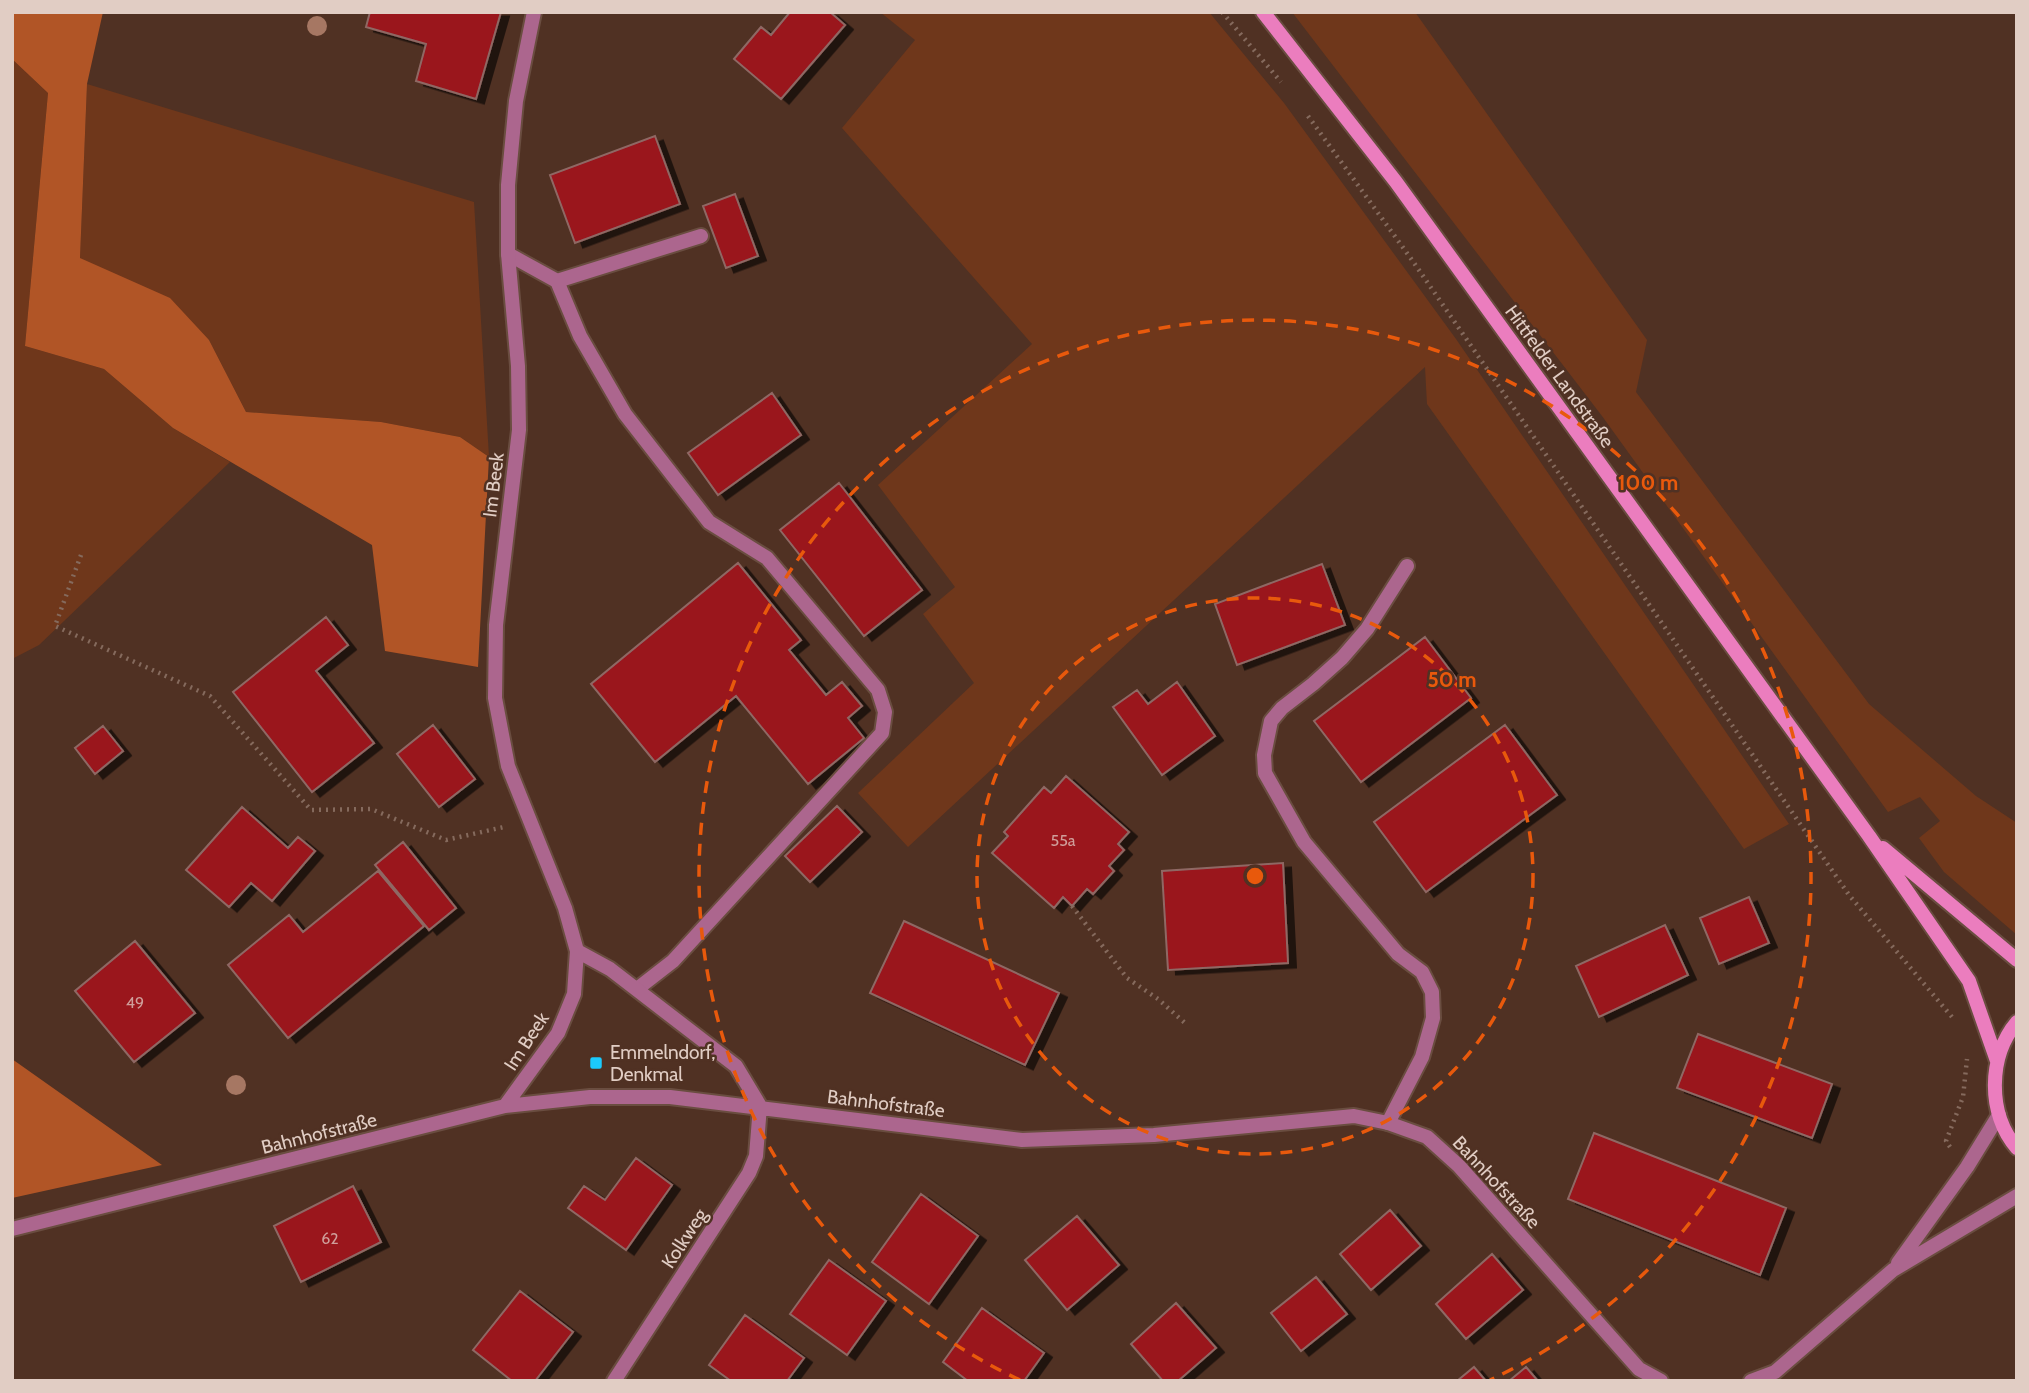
<svg xmlns="http://www.w3.org/2000/svg" width="2029" height="1393" font-family="Cabin,sans-serif">
<style>
.green{fill:#6f371b}
.forest{fill:#b15526}
.building{fill:#9a121c;stroke:#8f6864;stroke-width:2;filter:url(#shadow)}
.lines{fill:none;stroke-linecap:round;stroke-linejoin:round}
.lane-casing{stroke:#6a4d40;stroke-width:18}
.street-casing{stroke:#6a4d40;stroke-width:18}
.secondary-casing{stroke:#6a4d40;stroke-width:18}
.path{stroke:#856a5d;stroke-width:4.5;stroke-dasharray:2 5;stroke-linecap:butt}
.lane{stroke:#ac668e;stroke-width:14}
.street{stroke:#ac668e;stroke-width:14}
.secondary{stroke:#eb7dbe;stroke-width:14}
.tree{fill:#a67763}
.ring{fill:none;stroke:#e8590c;stroke-width:3.5;stroke-dasharray:12 9}
.poi-dot{fill:#1bcafc;stroke:#503123;stroke-width:2.5}
.labels{text-anchor:middle;stroke-width:5;stroke-linejoin:round;paint-order:stroke}
.number-label{font-size:16px;fill:#cf9e9a}
.street-label{font-size:19px;fill:#e1cdc4;stroke:#503123}
.poi-label{font-size:19px;fill:#e1cdc4;stroke:#503123;text-anchor:start}
.centre{fill:#e8590c;stroke:#503123;stroke-width:3.5}
.ring-label{font-size:21px;text-anchor:middle;font-weight:bold;fill:#e8590c;stroke:#503123;stroke-width:5;stroke-linejoin:round;paint-order:stroke}
</style>
<defs>
<filter id="shadow"><feDropShadow dx="8" dy="4.5" stdDeviation="0" flood-color="#0009"/></filter>
</defs>
<rect width="100%" height="100%" fill="#503123"/>
<path class="green" d="M880 12H1209L1284 103 1456 339 1789 824 1744 849 1427 404 1425 367 908 847 858 793 974 683 923 614 955 587 878 485 1032 344 842 128 915 40Z
M1292 12H1415L1647 340 1636 392 1869 704 1976 796 2017 823V935L1944 872 1919 838 1940 821 1920 797 1888 812 1602 416Z
M12 59 48 93 25 346 104 369 173 428 230 462 39 645 12 659Z
M87 84 474 202 489 457 460 437 381 422 246 412 209 340 80 258Z"/>
<path class="forest" d="M12 12H103L87 84 80 258 170 298 209 340 246 412 381 422 460 437 489 457 478 667 385 651 372 545 173 428 104 369 25 346 48 93 12 59Z
M12 1059 162 1165 12 1198Z"/>
<path class="building" d="M370 12H501L476 99 416 81 426 44 366 27Z
M790 12H830L845 25 781 99 734 59 761 27 771 35Z
M655 136 680 204 575 243 550 175Z
M735 194 758 256 726 268 703 206Z
M772 393 801 435 718 495 688 453Z
M839 483 922 590 864 636 780 530Z
M738 563 801 640 789 650 826 695 842 682 862 706 848 718 864 738 808 784 736 696 655 762 591 684Z
M1322 564 1345 625 1237 665 1215 604Z
M326 617 348 645 316 671 374 743 312 792 233 692Z
M1425 637 1471 698 1361 782 1314 721Z
M1177 682 1215 736 1162 775 1113 707 1137 690 1148 704Z
M433 725 475 779 439 807 397 754Z
M1505 725 1557 795 1426 892 1374 822Z
M103 726 123 751 95 774 75 748Z
M1066 776 1129 832 1118 844 1124 850 1109 866 1114 871 1093 894 1087 889 1072 906 1063 897 1054 908 992 853 1008 836 1004 832 1044 787 1051 793Z
M837 806 862 832 810 882 785 856Z
M242 807 288 848 298 837 315 851 272 901 251 883 229 907 186 870Z
M403 842 456 908 429 930 375 865Z
M1283 863 1288 963 1168 970 1162 871Z
M378 871 424 926 288 1038 228 965 289 915 303 932Z
M1749 897 1769 943 1719 964 1700 918Z
M904 921 1059 993 1025 1065 870 993Z
M1665 925 1688 975 1599 1017 1576 966Z
M135 941 195 1013 134 1062 75 991Z
M1698 1034 1832 1084 1812 1138 1677 1088Z
M1594 1133 1786 1208 1760 1275 1568 1199Z
M636 1158 672 1185 626 1250 568 1208 584 1186 605 1200Z
M353 1186 381 1242 301 1282 274 1226Z
M921 1194 978 1236 929 1304 872 1262Z
M1390 1210 1421 1246 1371 1290 1340 1254Z
M1077 1216 1119 1265 1067 1310 1025 1260Z
M1492 1254 1523 1290 1466 1339 1436 1304Z
M829 1260 886 1301 847 1355 790 1314Z
M1316 1277 1347 1314 1301 1351 1271 1313Z
M520 1291 573 1332 535 1381H512L473 1350Z
M1176 1303 1216 1348 1178 1381H1163L1131 1344Z
M982 1308 1044 1353 1024 1381H968L943 1362Z
M745 1315 804 1358 787 1381H731L709 1365Z
M1474 1367 1486 1381H1457Z
M1526 1367 1538 1381H1509Z"/>
<g class="lines">
<g class="lane-casing">
<path id="lane" d="M508 254 557 281 701 236
M557 281 580 336 625 414 709 522 767 558 878 690 885 712 882 733 673 961 637 989
M1388 1123 1422 1057 1433 1018 1432 992 1422 972 1398 954 1304 842 1265 773 1264 755 1271 721 1282 708 1313 684 1342 658 1367 629 1407 566"/>
</g>
<g class="street-casing">
<path id="street" d="M577 951 610 969 736 1066 760 1106
M505 1106 558 1033 574 994 577 951 565 908 508 766 495 698 496 625 519 430 518 366 508 254V185L516 101 534 12
M12 1229 505 1106 590 1097H670L1022 1140 1154 1135 1354 1116 1388 1123 1427 1137 1459 1166 1639 1369 1661 1381
M1898 1263 1967 1167 1999 1115
M614 1381 749 1173 756 1156 760 1106
M1751 1381 1775 1372 1893 1270 2017 1196"/>
</g>
<g class="secondary-casing">
<path id="secondary" d="M1263 12 1396 182 1869 836 1969 981 1997 1061
M1883 848 2017 960
M2017 1022C1988 1056 1987 1114 2017 1148"/>
</g>
<path class="path" d="M1222 12 1281 82
M1308 116 1412 260 1849 895 1952 1017
M81 555 55 626 210 696 311 810 371 809 446 840 504 827
M1072 906 1127 978 1158 999 1185 1023
M1950 1147 1946 1141 1963 1097 1967 1059"/>
<use href="#lane" class="lane"/>
<use href="#street" class="street"/>
<use href="#secondary" class="secondary"/>
</g>
<g class="tree">
<circle cx="317" cy="26" r="10"/>
<circle cx="236" cy="1085" r="10"/>
</g>
<g class="ring">
<circle cx="1255" cy="876" r="278"/>
<path d="M1020 1380A556 556 0 1 1 1490 1380"/>
</g>
<rect class="poi-dot" x="589" y="1056" width="14" height="14" rx="3.5"/>
<g class="labels">
<g class="number-label">
<text x="1063" y="846">55a</text>
<text x="135" y="1008">49</text>
<text x="330" y="1244">62</text>
</g>
<g class="street-label">
<text transform="translate(1560 376) rotate(54)" y="7">Hittfelder Landstraße</text>
<text transform="translate(493 485) rotate(-83)" y="7">Im Beek</text>
<text transform="translate(526 1041) rotate(-57)" y="7">Im Beek</text>
<text transform="translate(886 1103) rotate(7)" y="7">Bahnhofstraße</text>
<text transform="translate(319 1133) rotate(-14)" y="7">Bahnhofstraße</text>
<text transform="translate(1497 1182) rotate(47)" y="7">Bahnhofstraße</text>
<text transform="translate(684 1238) rotate(-57)" y="7">Kolkweg</text>
</g>
<g class="poi-label">
<text x="610" y="1059">Emmelndorf,<tspan x="610" dy="22">Denkmal</tspan></text>
</g>
</g>
<circle cx="1255" cy="876" r="10" class="centre"/>
<g class="ring-label">
<text x="1648" y="490">100 m</text>
<text x="1452" y="687">50 m</text>
</g>
<rect width="2029" height="1393" fill="none" stroke="#e1cdc4" stroke-width="28"/>
</svg>
